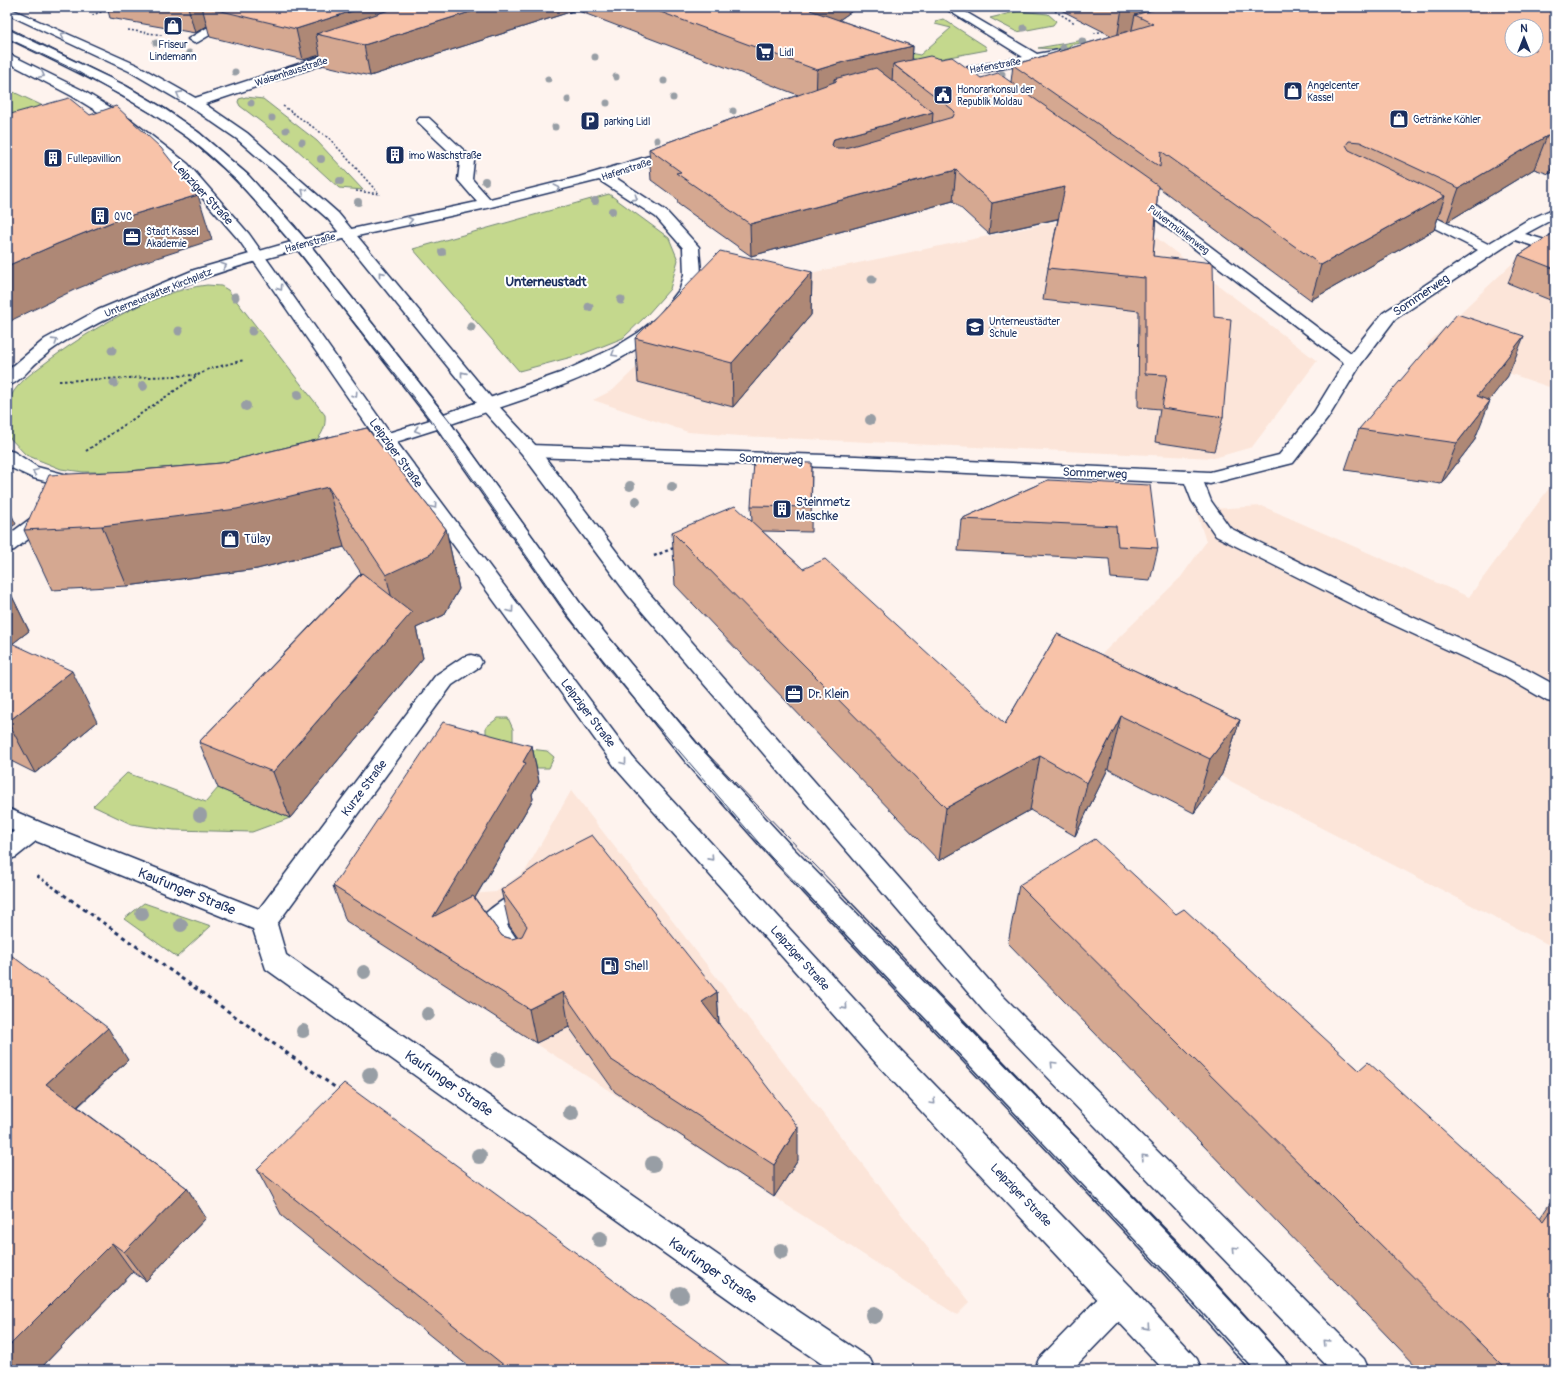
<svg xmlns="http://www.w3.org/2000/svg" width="1562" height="1377" font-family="Pangolin,sans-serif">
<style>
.built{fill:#fce5d9}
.green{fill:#c4d88d;stroke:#708476}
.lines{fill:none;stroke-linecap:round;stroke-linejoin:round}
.minor-casing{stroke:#1b2f5e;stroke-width:3}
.major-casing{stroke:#1b2f5e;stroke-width:3}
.path-far3{stroke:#1b2f5e;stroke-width:1.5;stroke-dasharray:2 2;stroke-linecap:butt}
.path-far2{stroke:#1b2f5e;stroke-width:2;stroke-dasharray:2.5 2.5;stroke-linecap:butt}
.path-far1{stroke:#1b2f5e;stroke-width:2.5;stroke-dasharray:3 3;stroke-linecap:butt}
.path{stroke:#1b2f5e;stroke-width:3;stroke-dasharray:4 4;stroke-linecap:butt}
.minor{fill:#fff;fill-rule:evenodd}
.major{fill:#fff;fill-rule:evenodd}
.tram-far1{stroke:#1b2f5e;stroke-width:1}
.tram{stroke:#1b2f5e;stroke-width:1.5}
.tree{fill:#989ea5}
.wall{fill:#d5a891;stroke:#1b2f5e}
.shaded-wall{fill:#ae8876;stroke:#1b2f5e}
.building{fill:#f8c3a9;stroke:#1b2f5e;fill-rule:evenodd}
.oneway{stroke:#8d97ae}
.labels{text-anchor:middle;stroke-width:4;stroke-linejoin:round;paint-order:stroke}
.far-poi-label{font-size:10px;fill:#1b2f5e;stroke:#fff;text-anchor:start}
.far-street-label{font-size:10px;fill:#1b2f5e;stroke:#fff}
.street-label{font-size:12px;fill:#1b2f5e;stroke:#fff}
.poi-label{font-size:12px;fill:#1b2f5e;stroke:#fff;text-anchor:start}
.far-district-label{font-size:13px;font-weight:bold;fill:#1b2f5e;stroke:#fff}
.near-street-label{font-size:14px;fill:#1b2f5e;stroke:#fff}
</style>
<rect width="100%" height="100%" fill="#fef3ee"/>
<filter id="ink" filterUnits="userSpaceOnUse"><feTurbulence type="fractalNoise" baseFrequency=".025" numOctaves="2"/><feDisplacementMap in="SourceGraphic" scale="8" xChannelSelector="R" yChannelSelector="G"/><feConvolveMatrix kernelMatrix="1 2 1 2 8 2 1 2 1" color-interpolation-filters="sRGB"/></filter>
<g filter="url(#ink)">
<path class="built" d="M1119 209 1317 361 1252 447 1214 458 740 436 688 432 593 400 613 390 713 293Z
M1555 237V389L1426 345 1518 258Z
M1555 480V948L1061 694 1181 577 1206 542 1196 510 1262 506 1469 597Z
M571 791 970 1302 957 1315 346 921 372 882 459 895 496 892 526 870Z"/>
<path class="green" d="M1019 11 1048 14 1056 21 1053 25 1017 32 990 18Z
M943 19 985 46 987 50 922 62 888 49 920 55 951 28 935 24 936 21Z
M1084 40 1087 42 1070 45 1069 50 1038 48Z
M7 89 41 105 90 134 7 159Z
M246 97 263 99 317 141 363 190 339 188 293 146 240 106 238 102 239 99Z
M609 194 669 238 678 260 670 289 647 315 623 338 583 354 519 371 413 249Z
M207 285 221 286 228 290 325 415C326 426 323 433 316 441L257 461 129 472H83L61 469 26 455 7 435C7 419 5 405 14 391 22 380 33 372 44 364 86 332 153 291 207 285Z
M498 718H508L513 729V741L530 749 547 751 554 757 549 768H531L486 741V727Z
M127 773 206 802 218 788 290 818 252 832 174 830 131 824 93 806Z
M144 903 211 926 177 957 124 919Z"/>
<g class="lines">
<g class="minor-casing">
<path id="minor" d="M242 7H257L198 42 194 43 188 39Z
M943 7H957L1037 54 1070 48 1076 52 1070 56 941 80 937 79 935 76 937 73 1023 57Z
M7 29 124 85 163 108 198 132 248 175 305 239 477 202 458 180 460 162 417 121 419 118H429L472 158 474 161 472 179 490 199 579 177 673 149H683L685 152 683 155 613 176 666 211 699 247C699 258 703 272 699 283 696 292 688 301 682 308 631 372 527 397 451 424L580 603 701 749 792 847 1182 1247 1284 1359 1289 1370H1251L1160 1269 774 861 685 761 566 613 437 429 371 450 365 451 359 450 356 446 359 442 430 420 298 250C222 269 148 295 80 333 66 340 53 348 42 358 31 366 20 383 7 386V371L45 339 98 310 194 270 291 242C259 205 227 166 187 137 131 96 69 68 7 38ZM599 180 656 217 683 248 684 275 680 289 659 316 638 333 614 348 560 373 444 414 311 246 487 208Z
M350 47 356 51 354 54 199 106 194 107 187 103 189 100Z
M1132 190 1137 191 1351 353 1383 313 1478 250 1405 213 1403 210 1405 207H1415L1488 244 1526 221 1555 208V218L1525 234 1555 243V253L1515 240 1395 319 1361 364 1328 418 1293 463 1210 484 1204 483 1211 501 1230 528 1397 610 1520 666 1555 685V703L1547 701 1504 676 1383 620 1216 536 1192 501 1185 483 856 468 530 457 523 455 521 451 523 447 530 445 856 456 1210 472 1279 455 1314 412 1344 363 1127 197 1125 194 1127 191Z
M7 450 14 452 37 467 83 479 85 483 83 487 76 489 33 478 7 466Z
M49 508 56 510 59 514 56 518 14 550 7 552V536L42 510Z
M471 655 479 657 482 662 479 667 452 685 277 924 286 955 801 1313 870 1359 875 1370H831L779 1335 266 969 253 929 36 841 16 857 7 860V837L14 831 7 828V808L42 823 259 909 436 675 463 657Z
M531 886 540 889 544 896 540 903 507 925 522 947 518 955 509 958 500 955 478 923C485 909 516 891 531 886Z
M1120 1282 1131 1287 1136 1298 1131 1309 1072 1370H1034L1039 1359 1109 1287Z"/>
</g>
<g class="major-casing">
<path id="major" d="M7 7 137 65 199 100 247 133 338 213 494 401 537 447 641 584 1001 994 1364 1359 1369 1370H1331L983 1010 627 594 523 455 482 409 328 219 237 139 189 106 129 71 7 14Z
M7 53 82 90 131 120 188 164 249 234 392 436 634 759 897 1046 1131 1287 1197 1359 1202 1370H1164L877 1064 618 771 380 444 239 240 178 170 121 126 72 96 7 62Z"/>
</g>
<path class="path-far3" d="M1048 7 1075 23
M1017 10 1030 7
M92 15 116 7
M128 30 162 35
M1094 33 1105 31
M283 106 330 139 380 195
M356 191 379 194"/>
<path class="path-far2" d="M59 381 197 375
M86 451 198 375 209 369 244 360"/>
<path class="path-far1" d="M654 556 676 547
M37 876 59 891"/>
<path class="path" d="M57 890 339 1090"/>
<use href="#minor" class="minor"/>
<use href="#major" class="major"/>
<path class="tram-far1" d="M7 27 128 86 167 109 200 133 250 176 295 225 449 420 583 606 703 749 840 891
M7 38 73 69 152 114 186 137 236 180 293 246 407 389 450 446 565 611 609 670 771 857 804 891"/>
<path class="tram" d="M803 890 1164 1271 1254 1370
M839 890 1186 1252 1295 1370"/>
</g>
<g class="tree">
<circle cx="1024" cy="28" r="3.5"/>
<circle cx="1082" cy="41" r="3.5"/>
<circle cx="156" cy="43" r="3.5"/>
<circle cx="1063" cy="47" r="3.5"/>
<circle cx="189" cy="53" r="3.5"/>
<circle cx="595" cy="57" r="3.5"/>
<circle cx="235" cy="72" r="3.5"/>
<circle cx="1002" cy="74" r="3.5"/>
<circle cx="616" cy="77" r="3.5"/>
<circle cx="548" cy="79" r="3.5"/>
<circle cx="664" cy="81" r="3.5"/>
<circle cx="673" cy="98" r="3.5"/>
<circle cx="568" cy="100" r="3.5"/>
<circle cx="251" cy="103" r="3.5"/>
<circle cx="607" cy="103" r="3.5"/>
<circle cx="733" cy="111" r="3.5"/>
<circle cx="272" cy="118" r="3.5"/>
<circle cx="621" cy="122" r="3.5"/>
<circle cx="555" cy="127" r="3.5"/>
<circle cx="286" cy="130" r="3.5"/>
<circle cx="657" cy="140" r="3.5"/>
<circle cx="302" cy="142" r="3.5"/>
<circle cx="321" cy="159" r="4"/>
<circle cx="340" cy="181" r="4"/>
<circle cx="485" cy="181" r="4"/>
<circle cx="595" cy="201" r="4"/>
<circle cx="358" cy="202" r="4"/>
<circle cx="612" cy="211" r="4"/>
<circle cx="442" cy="252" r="4"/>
<circle cx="872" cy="279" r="4.5"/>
<circle cx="235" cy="297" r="4.5"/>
<circle cx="621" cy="300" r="4.5"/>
<circle cx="589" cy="307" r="4.5"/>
<circle cx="471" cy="327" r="4.5"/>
<circle cx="993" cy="330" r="4.5"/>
<circle cx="179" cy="331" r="4.5"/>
<circle cx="252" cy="331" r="4.5"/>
<circle cx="112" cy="350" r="4.5"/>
<circle cx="114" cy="383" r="4.5"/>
<circle cx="143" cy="386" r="5"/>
<circle cx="298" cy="395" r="5"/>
<circle cx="246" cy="406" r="5"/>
<circle cx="870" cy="420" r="5"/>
<circle cx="630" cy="486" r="5"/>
<circle cx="672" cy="487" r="5"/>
<circle cx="636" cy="501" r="5"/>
<circle cx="200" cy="815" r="7"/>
<circle cx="142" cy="914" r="7"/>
<circle cx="181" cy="925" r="7"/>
<circle cx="364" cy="972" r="7"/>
<circle cx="428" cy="1014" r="7"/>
<circle cx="303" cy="1031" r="7"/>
<circle cx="498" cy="1060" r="8"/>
<circle cx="370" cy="1075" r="8"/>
<circle cx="571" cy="1113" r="8"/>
<circle cx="479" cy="1156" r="8"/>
<circle cx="653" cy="1164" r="8"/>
<circle cx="600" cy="1239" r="8"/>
<circle cx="781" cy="1251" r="8"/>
<circle cx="680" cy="1295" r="9"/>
<circle cx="874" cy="1315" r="9"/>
</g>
<path class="wall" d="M107 7H858L839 20 913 46 912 60 981 78 1011 82 1013 65 1112 36 1061 10V7H1555V171L1549 174 1534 169 1447 222 1438 218 1434 230 1311 300 1158 187 1153 256 1214 317 1223 417 1214 451 1155 442 1160 409 1138 407 1139 311 1043 300 1048 268 1058 219 989 234 953 201 751 256 678 204 677 199 651 180 649 149 798 95 576 10 370 76 322 65 320 55 303 60 210 37 207 26 195 33 110 18Z
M1555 232V302L1508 283 1519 255Z
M812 272 811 315 733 407 638 382 635 338Z
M1508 376 1489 400 1474 441 1441 484 1345 470 1359 429Z
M367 428 446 529 459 589 444 615 416 628 423 658 290 818 218 788 199 742 361 573 344 547 257 569 127 586 52 590 24 530 129 471 221 463Z
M812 463 811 532 762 531 803 569 1005 724 1057 634 1240 720 1222 774 1194 813 1108 769 1075 836 1030 810 939 861 675 585 672 532 752 521 751 506Z
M1048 480 1158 548 1150 581 1111 578 1109 559 958 551 961 519Z
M7 586 29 631 12 644 97 722 35 773 7 759Z
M532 746 539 782 532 794 533 799 475 898 502 936 512 939 518 938 509 925 501 890 717 992 719 1024 798 1160 774 1197 615 1092 569 1027 536 1043 346 921 333 886Z
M1019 885 1176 914 1359 1070 1540 1218 1555 1196V1370H1420L1008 943Z
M7 952 128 1060 78 1107 187 1188 206 1218 146 1281 133 1272 39 1370H9L7 1368Z
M257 1169 736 1370H473L282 1216Z"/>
<path class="shaded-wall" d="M188 7H202L207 26 195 33Z
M365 7H462L316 34 320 55 303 60 296 29Z
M486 7H576V10L370 76 364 45Z
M814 7H858L810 40V10Z
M1127 7H1228L1135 15 1131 34 1117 39 1122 8Z
M913 46 911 78 893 64 892 82 834 79V96L816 102 817 70 847 61Z
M933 112 931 141 831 175 832 145 834 139Z
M1547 136 1534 169 1447 222 1459 188Z
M1555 159V171L1549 174Z
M956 170 953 201 751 256 750 224Z
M1065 187 1061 218 989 234 992 203Z
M198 195 212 240 138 264 74 290 14 319 7 324V266L57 244 122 218Z
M1445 196 1434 230 1311 300 1321 265Z
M812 272 811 315 733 407 732 363Z
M1524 336 1508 376 1461 437 1477 396Z
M1490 401 1474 441 1441 484 1457 443Z
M328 487 344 547 257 569 127 586 102 526Z
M7 505 16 524 7 530Z
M446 529 459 589 444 615 416 628 423 658 290 818 273 772 399 627 386 575Z
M7 586 29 631 7 648Z
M72 671 97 722 35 773 8 722Z
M1121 716 1108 769 1075 836 1087 783Z
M1240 720 1222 774 1194 813 1210 759Z
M532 746 539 782 532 794 533 799 443 952 433 917Z
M1040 756 1030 810 939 861 946 808Z
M563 992 569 1027 536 1043 529 1009Z
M717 992 719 1026 702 1002Z
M108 1028 128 1060 68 1115 46 1084Z
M798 1127V1160L774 1197V1165Z
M187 1188 206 1218 146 1281 124 1252Z
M112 1243 133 1272 39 1370H11L7 1366V1348Z"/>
<path class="building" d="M205 7H365L296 29Z
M398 7H486L364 45 316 34Z
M647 7H814L810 10 913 46 847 61 817 70Z
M1119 7H1127L1122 8Z
M1163 7H1555V138L1547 136 1459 188 1360 142 1349 141 1346 145 1349 150 1445 196 1321 265 1161 151 1160 167 1013 65 1153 24 1135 15ZM1512 26H1536V50H1512Z
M930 56 941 59 952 57 981 78 998 73 1158 186 1153 256 1213 263 1214 317 1231 319 1223 417 1162 408 1167 375 1145 374V278L1048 268 1065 187 992 203 956 170 750 224 676 173 681 172 649 149 837 81 834 79 876 68 933 112 834 139 832 145 835 148H845L953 117 955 112 952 109 893 64Z
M69 98 90 115 116 106 161 148 198 195 122 218 57 244 7 266V115Z
M1555 232V269L1519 255Z
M720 251 812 272 732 363 635 338Z
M1457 314 1524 336 1477 396 1490 401 1457 443 1359 429Z
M367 428 446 529 431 554 386 575 328 487 237 509 102 526 24 530 49 475 129 471 221 463Z
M754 462 812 463 811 507 751 506Z
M1048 480 1150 485 1158 548 1118 546 1116 526 961 519Z
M735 506 803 569 825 559 1005 724 1057 634 1240 720 1210 759 1121 716 1087 783 1040 756 946 808 672 532Z
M362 573 412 612 273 772 199 742Z
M7 641 72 671 8 722H7Z
M443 722 532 746 523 762 526 763 433 917 473 896 502 936 512 939 522 936 527 926 501 890 549 857 592 835 717 992 702 1002 798 1127 774 1165 610 1059 563 992 529 1009 333 886Z
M1095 839 1176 914 1184 909 1359 1070 1368 1062 1544 1221 1555 1205V1370H1507L1019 885Z
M7 952 108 1028 46 1084 187 1188 124 1252 112 1243 7 1348Z
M344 1083 736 1370H510L257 1169Z"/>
<defs><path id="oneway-chevron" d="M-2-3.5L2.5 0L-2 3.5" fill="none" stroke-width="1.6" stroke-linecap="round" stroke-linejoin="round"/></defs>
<g class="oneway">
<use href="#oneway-chevron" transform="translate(63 35) rotate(-156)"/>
<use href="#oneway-chevron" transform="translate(42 75) rotate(27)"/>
<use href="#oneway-chevron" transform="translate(179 94) rotate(-151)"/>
<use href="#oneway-chevron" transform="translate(557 188) rotate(-14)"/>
<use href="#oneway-chevron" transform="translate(304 191) rotate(-139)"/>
<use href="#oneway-chevron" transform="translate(635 198) rotate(33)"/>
<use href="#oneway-chevron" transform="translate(410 220) rotate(-11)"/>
<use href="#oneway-chevron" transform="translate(224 266) rotate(-16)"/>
<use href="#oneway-chevron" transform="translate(381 274) rotate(-129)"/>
<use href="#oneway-chevron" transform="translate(280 288) rotate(55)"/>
<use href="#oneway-chevron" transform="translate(55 341) rotate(-32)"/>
<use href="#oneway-chevron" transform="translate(614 354) rotate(150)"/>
<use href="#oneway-chevron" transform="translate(463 374) rotate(-129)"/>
<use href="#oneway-chevron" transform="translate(355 395) rotate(55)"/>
<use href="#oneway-chevron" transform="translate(417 430) rotate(162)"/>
<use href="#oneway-chevron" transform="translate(35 472) rotate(-159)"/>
<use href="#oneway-chevron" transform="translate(434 506) rotate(54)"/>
<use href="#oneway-chevron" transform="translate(511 610) rotate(54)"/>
<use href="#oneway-chevron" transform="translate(624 762) rotate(52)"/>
<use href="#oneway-chevron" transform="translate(711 858) rotate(48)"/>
<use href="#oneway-chevron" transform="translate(845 1007) rotate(48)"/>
<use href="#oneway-chevron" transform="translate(1053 1064) rotate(-134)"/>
<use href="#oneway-chevron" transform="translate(933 1102) rotate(46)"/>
<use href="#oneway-chevron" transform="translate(1144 1157) rotate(-134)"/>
<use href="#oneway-chevron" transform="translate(1235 1249) rotate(-134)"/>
<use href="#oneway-chevron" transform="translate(1147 1327) rotate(48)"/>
<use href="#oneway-chevron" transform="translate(1326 1342) rotate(-134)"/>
</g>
</g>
<defs>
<g id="shop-square" transform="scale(1)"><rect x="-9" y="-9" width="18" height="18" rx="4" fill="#1b2f5e" stroke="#fff"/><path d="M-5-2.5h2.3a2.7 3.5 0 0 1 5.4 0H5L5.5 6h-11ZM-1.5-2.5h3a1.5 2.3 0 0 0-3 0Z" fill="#fff"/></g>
<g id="supermarket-square" transform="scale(1)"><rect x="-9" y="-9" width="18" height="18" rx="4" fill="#1b2f5e" stroke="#fff"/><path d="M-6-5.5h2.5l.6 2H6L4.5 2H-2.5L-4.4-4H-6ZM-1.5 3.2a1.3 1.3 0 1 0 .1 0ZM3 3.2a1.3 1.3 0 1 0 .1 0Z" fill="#fff"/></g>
<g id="civic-square" transform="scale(1)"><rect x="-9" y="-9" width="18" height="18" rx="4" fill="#1b2f5e" stroke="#fff"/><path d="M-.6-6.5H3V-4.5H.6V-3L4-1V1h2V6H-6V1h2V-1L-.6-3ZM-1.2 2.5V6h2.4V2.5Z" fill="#fff"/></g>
<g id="parking-square" transform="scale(1)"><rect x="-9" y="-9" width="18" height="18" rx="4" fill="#1b2f5e" stroke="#fff"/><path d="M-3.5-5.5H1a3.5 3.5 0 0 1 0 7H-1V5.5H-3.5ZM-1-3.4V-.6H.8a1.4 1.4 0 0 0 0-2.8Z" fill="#fff"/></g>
<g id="building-square" transform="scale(1)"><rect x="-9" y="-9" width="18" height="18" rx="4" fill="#1b2f5e" stroke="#fff"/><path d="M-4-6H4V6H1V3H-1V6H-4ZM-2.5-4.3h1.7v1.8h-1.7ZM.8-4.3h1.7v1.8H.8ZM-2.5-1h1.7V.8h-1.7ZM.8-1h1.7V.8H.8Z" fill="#fff"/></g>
<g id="office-square" transform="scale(1)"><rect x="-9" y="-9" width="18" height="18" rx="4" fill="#1b2f5e" stroke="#fff"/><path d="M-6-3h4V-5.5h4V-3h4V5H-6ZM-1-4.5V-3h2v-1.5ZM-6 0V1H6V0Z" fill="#fff"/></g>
<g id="school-square" transform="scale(1)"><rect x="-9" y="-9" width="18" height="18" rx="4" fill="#1b2f5e" stroke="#fff"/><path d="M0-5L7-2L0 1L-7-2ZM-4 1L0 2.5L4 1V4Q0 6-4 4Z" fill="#fff"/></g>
<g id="fuel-square" transform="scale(1)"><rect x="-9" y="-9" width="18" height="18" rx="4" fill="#1b2f5e" stroke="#fff"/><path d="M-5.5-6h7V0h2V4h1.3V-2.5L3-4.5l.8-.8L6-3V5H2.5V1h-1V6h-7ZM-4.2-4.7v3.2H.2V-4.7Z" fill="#fff"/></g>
</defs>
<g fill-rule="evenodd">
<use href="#shop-square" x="173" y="26"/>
<use href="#supermarket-square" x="765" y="52"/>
<use href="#shop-square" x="1293" y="91"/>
<use href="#civic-square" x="943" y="95"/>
<use href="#shop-square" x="1399" y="119"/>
<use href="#parking-square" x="590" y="121"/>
<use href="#building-square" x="395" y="155"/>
<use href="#building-square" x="53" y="158"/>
<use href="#building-square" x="100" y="216"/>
<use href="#office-square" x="132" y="237"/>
<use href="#school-square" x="975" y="327"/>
<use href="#building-square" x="782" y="509"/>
<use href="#shop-square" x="230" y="539"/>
<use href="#office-square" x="794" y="694"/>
<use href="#fuel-square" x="610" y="966"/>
</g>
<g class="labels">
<g class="far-poi-label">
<text x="173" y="48" text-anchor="middle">Friseur<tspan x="173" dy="12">Lindemann</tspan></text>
<text x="779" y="56">Lidl</text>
<text x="1307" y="89">Angelcenter<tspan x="1307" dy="12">Kassel</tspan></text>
<text x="957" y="93">Honorarkonsul der<tspan x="957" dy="12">Republik Moldau</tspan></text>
<text x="1413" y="123">Getränke Köhler</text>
<text x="604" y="125">parking Lidl</text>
<text x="409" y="159">imo Waschstraße</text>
<text x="67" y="162">Fullepavillion</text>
<text x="114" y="220">QVC</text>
<text x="146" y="235">Stadt Kassel<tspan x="146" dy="12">Akademie</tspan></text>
<text x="989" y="325">Unterneustädter<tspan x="989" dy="12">Schule</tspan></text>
</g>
<g class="far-street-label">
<text transform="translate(995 65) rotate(-10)" y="4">Hafenstraße</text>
<text transform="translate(291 71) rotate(-18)" y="4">Waisenhausstraße</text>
<text transform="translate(626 169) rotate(-18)" y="4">Hafenstraße</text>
<text transform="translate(1179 229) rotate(37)" y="4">Pulvermühlenweg</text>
<text transform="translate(310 242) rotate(-15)" y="4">Hafenstraße</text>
<text transform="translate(158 292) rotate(-22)" y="4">Unterneustädter Kirchplatz</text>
</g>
<g class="street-label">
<text transform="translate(203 193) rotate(47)" y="4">Leipziger Straße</text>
<text transform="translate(1421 295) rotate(-34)" y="4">Sommerweg</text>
<text transform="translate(396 453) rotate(54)" y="4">Leipziger Straße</text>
<text transform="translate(771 459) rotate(2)" y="4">Sommerweg</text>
<text transform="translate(1095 473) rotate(2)" y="4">Sommerweg</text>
<text transform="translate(588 713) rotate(53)" y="4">Leipziger Straße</text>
<text transform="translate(364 788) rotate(-53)" y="4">Kurze Straße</text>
<text transform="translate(800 958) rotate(48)" y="4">Leipziger Straße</text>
<text transform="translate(1021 1195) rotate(46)" y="4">Leipziger Straße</text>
</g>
<g class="poi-label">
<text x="796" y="506">Steinmetz<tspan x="796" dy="14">Maschke</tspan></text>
<text x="244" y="543">Tülay</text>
<text x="808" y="698">Dr. Klein</text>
<text x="624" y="970">Shell</text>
</g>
<g class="far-district-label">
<text x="546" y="286">Unterneustadt</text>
</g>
<g class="near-street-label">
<text transform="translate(187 891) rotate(22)" y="5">Kaufunger Straße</text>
<text transform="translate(449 1083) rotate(35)" y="5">Kaufunger Straße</text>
<text transform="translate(713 1270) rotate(35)" y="5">Kaufunger Straße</text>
</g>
</g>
<rect width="1562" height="1377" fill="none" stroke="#fff" stroke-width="24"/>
<rect x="12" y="12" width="1538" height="1353" fill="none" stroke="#1b2f5e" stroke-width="1.5" filter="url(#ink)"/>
<g transform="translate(1524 38)"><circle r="19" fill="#ffffff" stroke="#a4acbf"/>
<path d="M0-3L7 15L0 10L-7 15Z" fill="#1b2f5e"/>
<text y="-6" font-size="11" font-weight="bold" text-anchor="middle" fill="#1b2f5e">N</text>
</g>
</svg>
